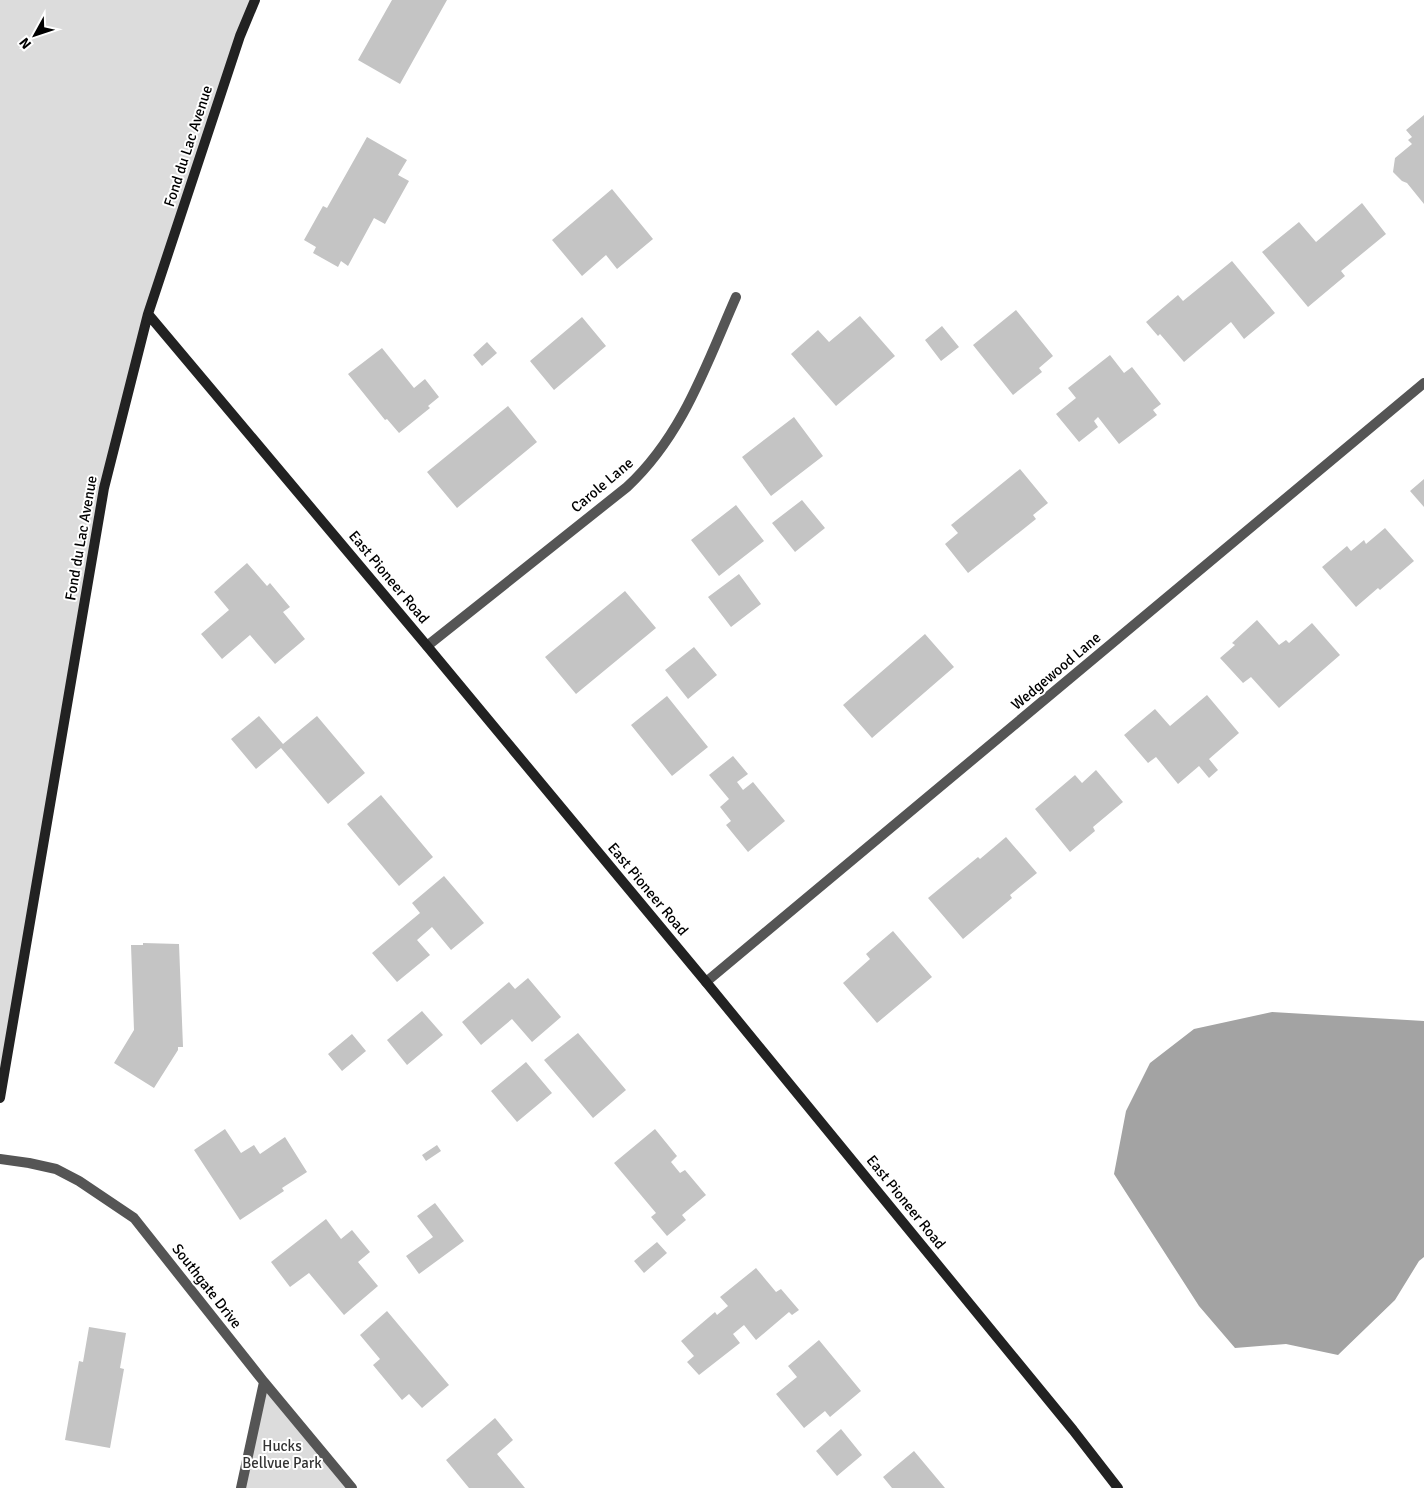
<svg xmlns="http://www.w3.org/2000/svg" width="1424" height="1488" font-family="Signika,sans-serif">
<style>
.green{fill:#dcdcdc}
.water{fill:#a3a3a3}
.building{fill:#c4c4c4}
.lines{fill:none;stroke-linecap:round;stroke-linejoin:round}
.street{stroke:#555;stroke-width:10}
.secondary{stroke:#222;stroke-width:10}
.labels{text-anchor:middle;stroke-width:4;stroke-linejoin:round;paint-order:stroke}
.street-label{font-size:15px;fill:#000;stroke:#fff}
.park-label{font-size:15px;fill:#333;stroke:#fff}
</style>
<rect width="100%" height="100%" fill="#fff"/>
<path class="green" d="M0 0H255L148 314 104 488 0 1098Z
M264 1382 352 1488H241Z"/>
<path class="water" d="M1272 1012 1424 1021V1257L1419 1261 1395 1300 1338 1355 1286 1344 1235 1348 1199 1306 1114 1174 1126 1111 1150 1063 1194 1029Z"/>
<path class="building" d="M392 0H447L400 84 358 60Z
M1424 115V204L1407 183 1402 181 1393 172 1395 158 1412 144 1408 140 1412 137 1406 130Z
M367 137 407 160 398 175 409 181 385 224 374 218 348 266 341 261 338 267 313 253 316 247 304 240 323 206 327 208Z
M612 189 653 239 617 269 606 255 582 276 552 240Z
M1362 203 1386 234 1341 271 1345 276 1308 307 1262 252 1299 222 1316 242Z
M1232 261 1275 313 1244 339 1231 322 1184 362 1160 334 1158 336 1146 322 1178 295 1183 301Z
M1016 310 1053 356 1039 368 1042 372 1013 395 973 345Z
M860 316 895 356 836 406 791 354 818 330 829 342Z
M582 317 606 346 554 390 530 361Z
M942 326 959 347 941 361 925 340Z
M487 342 497 353 482 366 473 355Z
M382 348 414 388 425 379 439 397 428 406 430 408 399 433 387 419 385 420 348 374Z
M1110 355 1124 373 1132 367 1161 404 1153 410 1157 415 1119 444 1098 417 1094 421 1098 427 1079 442 1056 414 1076 398 1068 388Z
M508 406 537 442 457 508 427 472Z
M794 417 823 456 771 496 742 457Z
M1020 469 1048 503 1033 515 1036 519 968 573 945 544 958 533 951 525Z
M1424 479V507L1410 491Z
M802 500 825 528 795 552 772 523Z
M736 505 764 541 719 576 691 540Z
M1385 528 1414 561 1380 590 1378 588 1356 607 1322 567 1347 546 1351 551 1364 540 1366 544Z
M247 563 267 586 270 583 290 607 283 612 305 639 275 664 250 635 222 659 201 634 229 610 214 592Z
M739 574 761 604 731 627 708 597Z
M625 591 656 628 576 694 545 657Z
M1257 620 1279 645 1286 640 1289 643 1312 623 1340 655 1279 708 1251 677 1243 683 1220 658 1235 645 1232 643Z
M925 634 954 667 872 738 843 705Z
M694 647 717 675 688 699 665 670Z
M1207 695 1239 733 1209 759 1218 770 1209 778 1199 766 1178 784 1156 757 1148 763 1124 735 1155 709 1170 726Z
M667 696 708 747 672 776 631 725Z
M259 716 283 744 317 716 365 773 328 804 281 748 256 769 231 739Z
M733 756 748 774 737 782 743 790 753 782 785 821 748 852 726 825 731 821 720 807 729 799 709 775Z
M1096 770 1123 802 1093 827 1095 831 1070 852 1035 809 1075 775 1082 783Z
M381 795 433 857 399 886 347 824Z
M1006 837 1037 873 1010 895 1012 898 963 939 928 898 978 857 980 859Z
M444 876 484 923 451 950 432 927 417 940 430 955 397 982 372 953 420 913 412 903Z
M893 931 932 977 877 1023 843 983 870 959 866 954Z
M143 943 179 944 183 1047H178V1050L154 1088 114 1063 134 1030 131 945H143Z
M528 978 561 1017 532 1042 512 1019 481 1045 462 1022 509 982 515 989Z
M422 1011 443 1035 407 1065 387 1040Z
M578 1033 626 1090 593 1118 544 1060Z
M352 1034 366 1051 342 1071 328 1054Z
M526 1062 552 1093 517 1122 491 1091Z
M225 1129 241 1153 254 1145 260 1154 285 1137 307 1172 282 1188 284 1191 240 1220 194 1150Z
M655 1129 677 1156 671 1162 680 1173 685 1170 706 1195 682 1215 686 1220 667 1236 651 1217 656 1213 614 1163Z
M437 1145 441 1151 426 1161 422 1155Z
M435 1203 464 1241 419 1274 406 1256 433 1237 417 1216Z
M326 1219 341 1239 352 1230 370 1252 358 1262 378 1286 344 1315 309 1273 290 1287 271 1262Z
M657 1242 667 1253 644 1273 634 1261Z
M756 1268 776 1292 781 1289 799 1310 792 1315 789 1312 756 1340 744 1325 733 1334 740 1343 699 1375 687 1362 694 1356 681 1341 715 1312 717 1315 728 1306 720 1297Z
M387 1311 449 1385 422 1408 409 1394 402 1400 373 1365 380 1359 360 1335Z
M89 1327 126 1333 120 1368 124 1369 110 1448 65 1440 79 1361 83 1362Z
M819 1340 861 1391 830 1417 825 1411 804 1428 776 1394 797 1377 788 1366Z
M495 1418 513 1440 497 1454 525 1488H469L446 1460Z
M841 1429 862 1455 837 1476 816 1451Z
M914 1451 945 1488H892L883 1477Z"/>
<g class="lines">
<path class="street" d="M427 646 627 487C683 435 706 365 736 297
M706 982 1424 383
M0 1159 29 1163 56 1169 79 1181 134 1218 264 1382 352 1488
M241 1488 264 1382"/>
<path class="secondary" d="M148 314 427 646 706 982 1073 1430 1118 1488
M0 1098 104 488 148 314 240 36 255 0"/>
</g>
<g class="labels">
<g class="street-label">
<text transform="translate(188 146) rotate(-72)" y="5">Fond du Lac Avenue</text>
<text transform="translate(602 485) rotate(-40)" y="5">Carole Lane</text>
<text transform="translate(81 538) rotate(-80)" y="5">Fond du Lac Avenue</text>
<text transform="translate(389 577) rotate(50)" y="5">East Pioneer Road</text>
<text transform="translate(1056 671) rotate(-40)" y="5">Wedgewood Lane</text>
<text transform="translate(648 889) rotate(50)" y="5">East Pioneer Road</text>
<text transform="translate(906 1202) rotate(51)" y="5">East Pioneer Road</text>
<text transform="translate(207 1286) rotate(52)" y="5">Southgate Drive</text>
</g>
<g class="park-label">
<text x="282" y="1451">Hucks<tspan x="282" dy="17">Bellvue Park</tspan></text>
</g>
</g>
<g transform="translate(35 35) rotate(230)" stroke="#ffffff" stroke-width="4" paint-order="stroke">
<path d="M0-4L9 19L0 12L-9 19Z" fill="#000000"/>
<text y="-8" font-size="14" font-weight="bold" text-anchor="middle" fill="#000000">N</text>
</g>
</svg>
